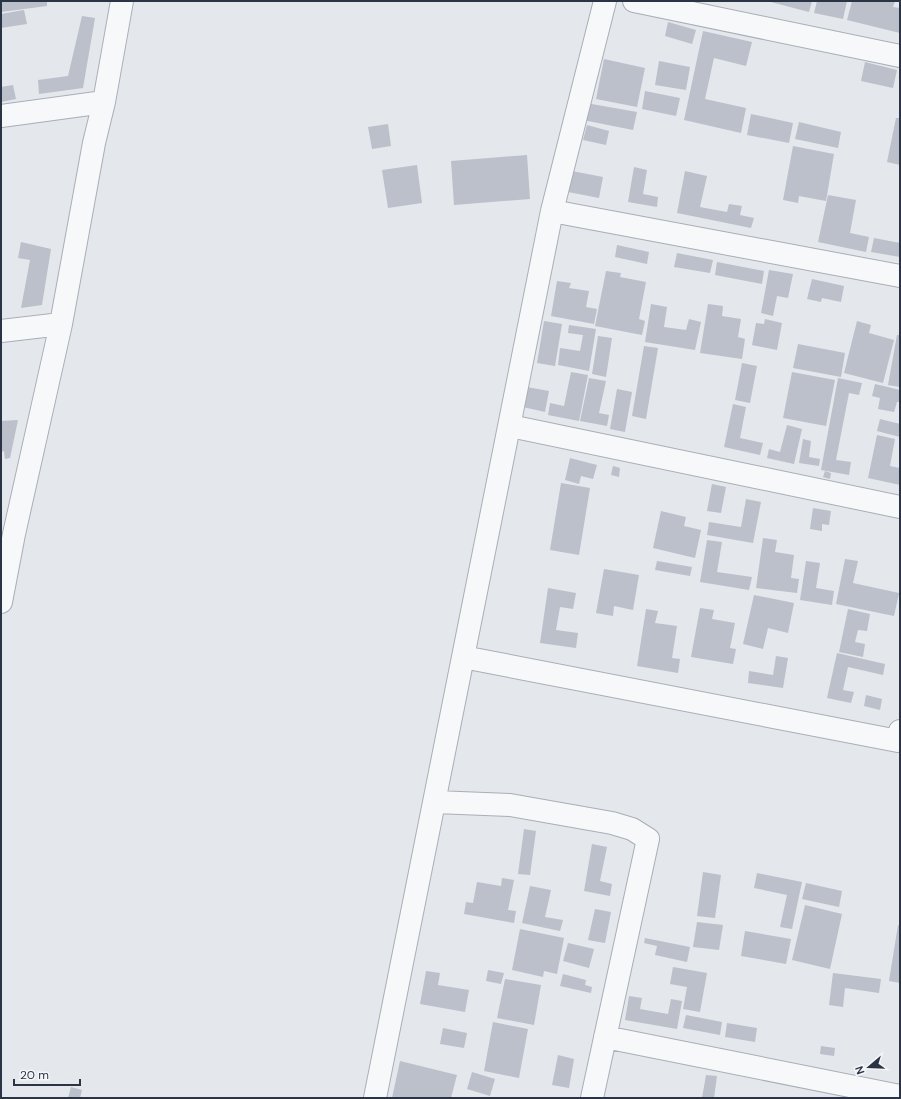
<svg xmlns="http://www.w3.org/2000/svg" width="901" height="1099" font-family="'DM Sans',sans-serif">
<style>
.building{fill:#bbc0ca}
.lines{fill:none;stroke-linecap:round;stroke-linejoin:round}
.minor-casing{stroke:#a9aeb7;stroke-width:24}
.minor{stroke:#f7f8fa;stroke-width:22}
</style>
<rect width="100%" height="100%" fill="#e4e7ec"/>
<path class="building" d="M1 1H47V6L1 12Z
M767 1H812L809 12Z
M817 1H847L843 19 814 13Z
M852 1H895L893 7 900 8V33L847 20Z
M24 10 27 24 1 28V14Z
M82 16 95 18 83 88 39 94 38 80 68 76Z
M668 22 696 30 692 44 665 36Z
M703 31 752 42 746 66 714 58 705 99 746 108 741 133 684 120Z
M604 59 645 68 637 107 596 99Z
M659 61 690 67 686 90 655 85Z
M865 62 897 70 893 88 861 81Z
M13 85 16 99 1 102V87Z
M645 91 680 98 676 116 642 109Z
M586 103 637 112 633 130 583 120Z
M751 114 793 123 789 143 747 135Z
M896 118H900V165L887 162Z
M799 122 841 132 838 148 795 139Z
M388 124 391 146 372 149 368 127Z
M587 125 609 131 606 145 583 140Z
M793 146 834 154 826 201 799 196 798 203 783 200Z
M527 155 530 199 454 205 451 161Z
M417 165 422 203 388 208 382 170Z
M634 167 647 170 643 194 658 197 657 207 628 202Z
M572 171 603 177 599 198 568 192Z
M685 171 707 176 700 207 727 212 729 204 742 206 740 215 754 218 751 228 677 213Z
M828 195 856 200 850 233 869 237 866 252 818 242Z
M874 238 900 243V257L871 252Z
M21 242 51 249 42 305 21 308 30 260 18 258Z
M617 245 649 252 647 264 615 257Z
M677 253 713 260 710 273 674 267Z
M717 262 764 271 762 284 715 275Z
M769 270 793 274 788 298 777 296 773 316 761 313Z
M606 271 621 273 620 277 646 282 639 319 645 321 642 335 595 326Z
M812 279 844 286 841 302 822 298 821 302 807 299Z
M557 281 571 283 569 288 589 291 586 307 597 309 594 324 551 316Z
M651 304 667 307 664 327 686 330 689 319 701 322 695 350 645 342Z
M708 304 723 306 722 316 741 319 738 337 745 339 742 359 700 353Z
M765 319 782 323 777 350 752 345 756 323 764 324Z
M544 321 562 324 555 366 537 363Z
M857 321 871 325 869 333 894 340 883 383 844 373Z
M569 325 596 329 589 371 558 365 560 348 580 351 583 335 568 333Z
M897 335H900V387L888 385Z
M598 336 612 338 606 377 592 374Z
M798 344 845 353 841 377 793 368Z
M644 346 658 348 646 419 632 416Z
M742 363 757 366 750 403 735 400Z
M571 372 588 375 579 421 548 415 550 403 564 406Z
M792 372 835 380 826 426 783 418Z
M589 378 606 381 599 413 609 415 607 426 580 421Z
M838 378 862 383 859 395 849 393 836 460 851 462 849 475 821 470Z
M875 384 900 390V402H897L894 412 878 409 880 398 872 396Z
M527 387 549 391 545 412 523 407Z
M617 389 632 392 625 432 610 429Z
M733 404 746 407 740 438 763 443 760 455 724 447Z
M880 419 900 424V437L877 431Z
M18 420 10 458 5 459 4 451 1 452V421Z
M787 425 802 429 794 464 767 458 769 449 780 452Z
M877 435 895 439 890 466 900 468V485L868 478Z
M803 439 811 441 809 457 820 459 819 466 799 463Z
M570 458 597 465 593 479 581 476 579 484 565 480Z
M613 466 620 468 619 477 611 475Z
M825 471 831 473 830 479 823 477Z
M561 483 590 488 579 555 550 550Z
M712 484 726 487 721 513 707 511Z
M746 499 761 502 753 543 707 535 709 522 741 527Z
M813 508 831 511 829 525 822 524V531L810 529Z
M661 511 686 517 684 526 701 530 695 558 653 548Z
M763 538 777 540 775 552 794 555 791 578 799 579 797 593 756 588Z
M707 540 722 542 717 572 752 577 749 590 700 582Z
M845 559 858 561 853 583 899 593 894 616 836 604Z
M657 561 692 567 690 576 655 570Z
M806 561 820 563 816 588 834 591 832 605 800 600Z
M604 569 639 575 633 610 614 606 613 616 596 613Z
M548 588 576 593 573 609 560 607 556 630 578 633 576 648 540 643Z
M754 595 794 603 788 633 768 628 763 649 743 644Z
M700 608 714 610 712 619 735 623 730 648 736 649 733 664 691 657Z
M646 609 658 611 655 623 677 626 672 658 680 659 678 673 637 666Z
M848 609 870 614 867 631 858 630 855 642 865 644 863 657 839 652Z
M837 653 885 664 883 675 848 667 843 690 854 692 851 703 827 698Z
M776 656 788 658 783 688 748 683 749 671 773 675Z
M866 695 882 699 880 710 864 706Z
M524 829 536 831 530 875 518 874Z
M592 844 607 847 600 881 612 884 610 896 584 891Z
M703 872 721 875 715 918 697 916Z
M757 873 802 882 792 929 780 927 787 895 754 888Z
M502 878 514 880 508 910 516 911 514 923 464 914 466 902 473 903 477 882 501 886Z
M806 883 842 891 839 907 802 899Z
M530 886 551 890 545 917 563 920 560 931 522 923Z
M805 905 842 914 830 969 792 960Z
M595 909 611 912 605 943 588 940Z
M697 922 723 925 719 950 693 947Z
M898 925 900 926V983L889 981Z
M520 929 564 938 557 974 544 971 543 977 512 970Z
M745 931 791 939 786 964 741 956Z
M645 938 690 947 687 962 655 955 657 946 644 943Z
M568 943 594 949 589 968 563 961Z
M673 967 707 973 700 1012 683 1009 687 987 670 984Z
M488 970 504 973 501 984 486 981Z
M426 971 440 973 438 985 469 990 465 1012 420 1004Z
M833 973 881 979 879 993 845 988 843 1007 829 1005Z
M563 974 586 980 585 985 592 987 591 993 560 986Z
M505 979 541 985 534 1025 497 1018Z
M629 996 642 998 640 1009 668 1014 671 999 682 1001 677 1029 625 1020Z
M686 1015 722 1022 720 1035 683 1028Z
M493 1022 528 1029 519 1078 484 1071Z
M727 1023 757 1028 755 1042 725 1037Z
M443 1028 467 1033 464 1048 440 1044Z
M821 1046 835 1048 834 1056 820 1054Z
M558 1055 574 1059 569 1088 552 1085Z
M400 1061 457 1075 451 1098H392Z
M472 1072 495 1079 490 1096 467 1089Z
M706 1075 717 1076 714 1098H702Z
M71 1087 82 1090 80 1098H68Z"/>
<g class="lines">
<g class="minor-casing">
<path id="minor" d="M634 1 900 56
M1 116 104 102
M552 211 900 276
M1 331 61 324
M510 426 900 507
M1 602 14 534 61 324 94 143 104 102 122 1
M463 657 898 741 900 731
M435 802 510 805 612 823 632 829 648 839 592 1098
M605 1037 900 1096
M375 1098 552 211 605 1"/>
</g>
<use href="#minor" class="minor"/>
</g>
<rect width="901" height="1099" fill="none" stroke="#2b3445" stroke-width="4"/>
<g transform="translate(869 1067) rotate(251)" stroke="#f4f6f9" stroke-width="3" paint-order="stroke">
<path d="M0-3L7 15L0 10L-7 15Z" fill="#2b3445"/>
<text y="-6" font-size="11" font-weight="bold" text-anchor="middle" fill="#2b3445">N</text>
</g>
<path d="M14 1079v6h66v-6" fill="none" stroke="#2b3445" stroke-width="2"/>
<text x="20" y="1079" font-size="12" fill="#2b3445" stroke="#f4f6f9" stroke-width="3" paint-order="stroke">20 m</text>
</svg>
